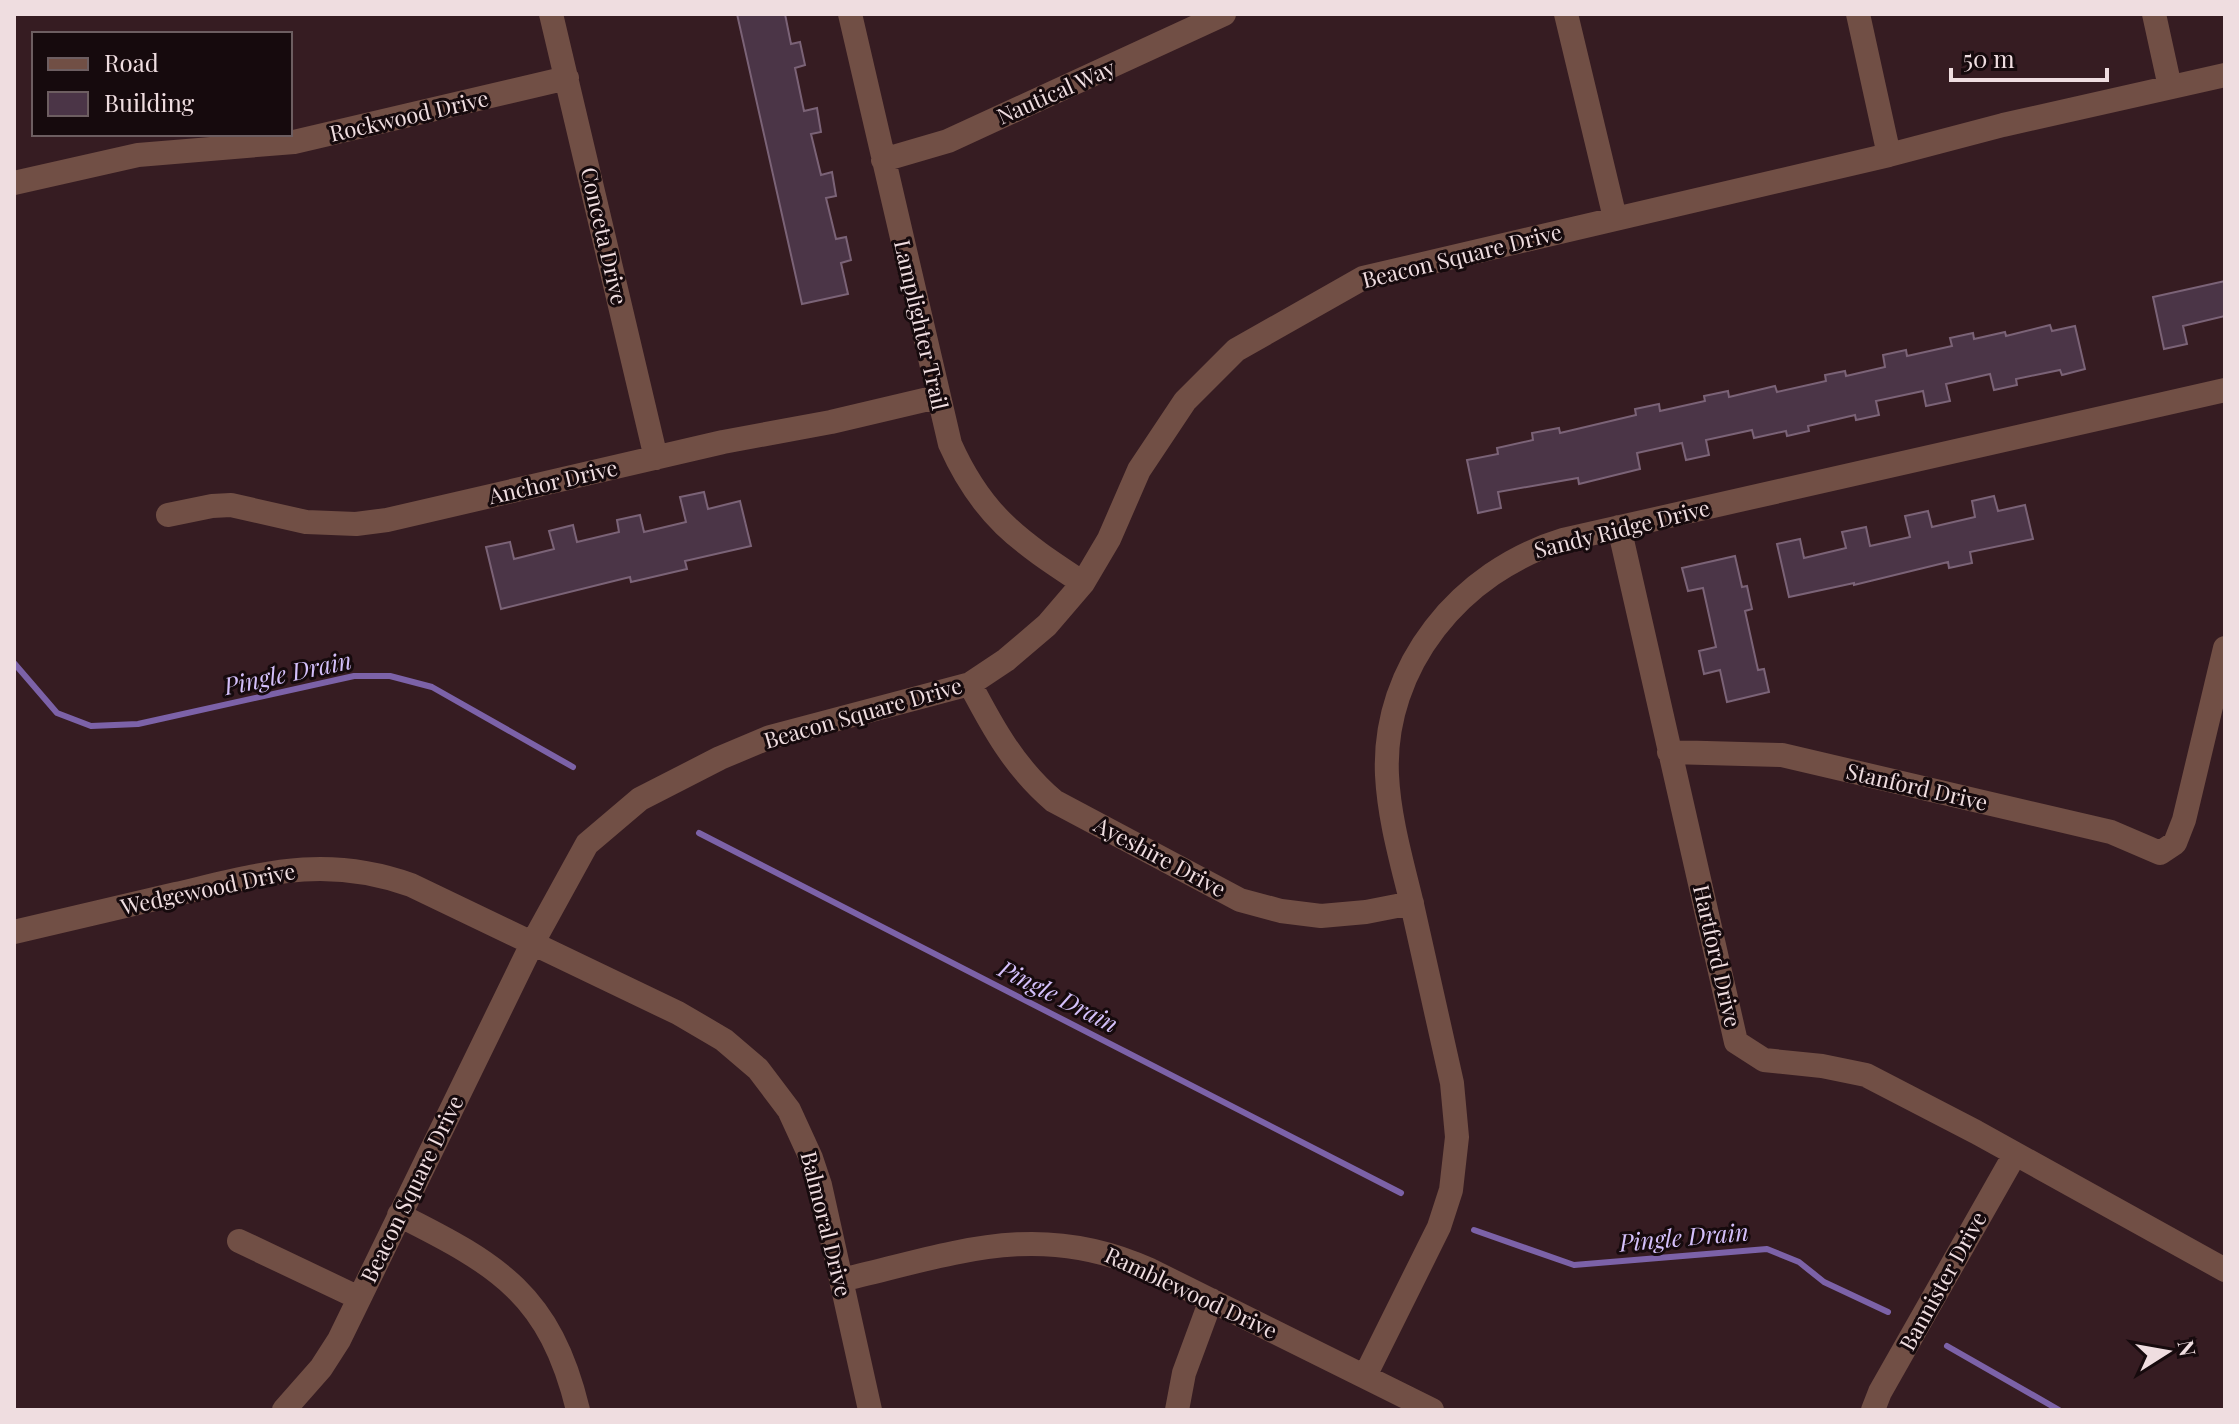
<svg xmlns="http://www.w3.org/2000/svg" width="2239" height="1424" font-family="'Playfair Display',serif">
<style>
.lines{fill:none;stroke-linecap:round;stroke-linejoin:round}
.stream{stroke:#7c62a8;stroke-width:6}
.building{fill:#4b3547;stroke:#7b6377;stroke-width:2}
.street{stroke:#714f45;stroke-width:24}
.labels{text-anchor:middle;stroke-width:6;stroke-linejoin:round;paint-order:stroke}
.street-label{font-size:22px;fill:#efdde0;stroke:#160a0d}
.water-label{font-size:24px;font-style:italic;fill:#d4c0fb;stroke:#160a0d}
</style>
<rect width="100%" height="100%" fill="#361c22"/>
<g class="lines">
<path class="stream" d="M14 663 57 713 91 726 138 724 354 676H390L432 687 573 767
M699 833 1401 1193
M1474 1230 1574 1265 1767 1249 1799 1262 1824 1282 1888 1312
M1947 1346 2059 1410"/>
</g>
<path class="building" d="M737 14H785L791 44 800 42 805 65 795 68 804 111 817 108 821 132 811 134 821 175 832 172 836 196 826 198 836 239 846 237 851 260 841 263 848 294 802 304Z
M2225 281V316L2183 326 2187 344 2164 349 2153 297Z
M2050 325 2052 331 2075 326 2085 369 2062 375 2060 370 2016 379 2017 385 1994 390 1990 374 1946 384 1950 401 1926 406 1923 391 1876 401 1879 415 1856 420 1855 415 1808 426 1809 431 1787 436 1786 431 1754 438 1752 430 1706 440 1709 455 1686 460 1682 443 1637 453 1640 469 1579 484 1578 478 1498 492 1501 508 1478 513 1467 460 1498 454 1497 448 1533 440 1532 433 1559 428 1560 433 1636 415 1635 409 1659 404 1660 411 1705 401 1704 396 1728 391 1729 397 1775 386 1777 392 1826 381 1825 375 1845 371 1846 376 1885 367 1883 355 1906 350 1907 356 1952 346 1950 338 1973 333 1974 339 2005 332 2006 336Z
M704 492 708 509 740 501 751 546 685 561 687 569 631 582 630 577 501 609 486 547 510 542 514 559 554 549 549 531 573 525 577 542 619 532 617 520 640 515 644 532 686 522 680 497Z
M1994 496 1998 511 2025 505 2033 539 1970 552 1972 563 1949 568 1948 562 1854 585V583L1789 597 1777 544 1800 539 1804 558 1846 548 1842 532 1866 527 1870 546 1910 537 1905 516 1928 511 1932 527 1975 517 1972 501Z
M1735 556 1742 587 1747 586 1752 609 1745 611 1758 670 1764 669 1769 692 1727 702 1720 670 1704 674 1699 651 1716 647 1703 588 1688 591 1682 568Z"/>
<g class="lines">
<path class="street" d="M551 14 656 458
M850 14 950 444C982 516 1019 541 1083 583
M1566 14 1615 218
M1858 14 1889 155
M2154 14 2170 87
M883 160 948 141 1224 14
M14 183 138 155 294 142 567 78
M168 515 212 506 231 505 306 522 356 524 387 520 723 442 831 422 937 397
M1619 527 1736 1042 1764 1060 1822 1066 1866 1075 1976 1132 2225 1270
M970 684C993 728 1015 768 1054 801L1240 900 1281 911 1321 916 1366 912 1412 903
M1669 752 1782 755 2111 832 2160 853 2175 843 2184 820 2225 648
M14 932C68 919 122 907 176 894 262 874 324 854 411 885L678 1013 724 1040 758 1069 789 1110 811 1158 820 1185 870 1410
M399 1215C499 1265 550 1295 578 1410
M239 1241 359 1298
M841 1280C953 1254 1038 1219 1150 1270L1432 1410
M1365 1376 1439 1227 1451 1190 1457 1137 1452 1083C1438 1022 1425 961 1411 900 1401 859 1389 817 1387 775 1382 666 1461 571 1563 540L2225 390
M284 1410 321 1368 339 1340 532 944 587 844 640 799 720 758 770 737 970 684 1006 660 1047 625 1083 583 1109 539 1139 470 1185 401 1236 350 1363 278 1889 155 2003 125 2225 75
M1177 1410 1184 1373 1211 1300
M1873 1410 1880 1392 2015 1154"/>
</g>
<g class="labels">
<g class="street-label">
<text transform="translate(1056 92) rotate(-24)" y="8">Nautical Way</text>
<text transform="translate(409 116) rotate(-13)" y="8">Rockwood Drive</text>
<text transform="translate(604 236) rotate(77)" y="8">Conceta Drive</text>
<text transform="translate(1462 256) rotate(-14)" y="8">Beacon Square Drive</text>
<text transform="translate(921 325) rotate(77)" y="8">Lamplighter Trail</text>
<text transform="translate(553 482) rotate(-13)" y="8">Anchor Drive</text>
<text transform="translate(1622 529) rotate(-14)" y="8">Sandy Ridge Drive</text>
<text transform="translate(863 713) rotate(-16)" y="8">Beacon Square Drive</text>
<text transform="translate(1917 787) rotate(13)" y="8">Stanford Drive</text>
<text transform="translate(1160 857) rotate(28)" y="8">Ayeshire Drive</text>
<text transform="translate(208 889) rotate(-12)" y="8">Wedgewood Drive</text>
<text transform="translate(1717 956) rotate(77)" y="8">Hartford Drive</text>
<text transform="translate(412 1189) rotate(-64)" y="8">Beacon Square Drive</text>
<text transform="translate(826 1224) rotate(76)" y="8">Balmoral Drive</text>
<text transform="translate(1943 1281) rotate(-61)" y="8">Bannister Drive</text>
<text transform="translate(1191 1293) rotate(25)" y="8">Ramblewood Drive</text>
</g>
<g class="water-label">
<text transform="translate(288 674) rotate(-12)" y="8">Pingle Drain</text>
<text transform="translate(1058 997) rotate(27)" y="8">Pingle Drain</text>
<text transform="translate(1684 1238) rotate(-5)" y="8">Pingle Drain</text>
</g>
</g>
<rect width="2239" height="1424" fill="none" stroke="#efdde0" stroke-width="32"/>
<rect x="32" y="32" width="260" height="104" fill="#160a0d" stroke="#6d5e61" stroke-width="2"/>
<rect x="48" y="58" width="40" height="12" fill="#714f45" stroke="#6d5e61" stroke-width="2"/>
<text x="104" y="72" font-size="24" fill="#efdde0">Road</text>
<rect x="48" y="92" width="40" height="24" fill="#4b3547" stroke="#6d5e61" stroke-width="2"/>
<text x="104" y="112" font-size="24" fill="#efdde0">Building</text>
<g transform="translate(2167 1352) rotate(79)" stroke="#160a0d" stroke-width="6" paint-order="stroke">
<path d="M0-6L14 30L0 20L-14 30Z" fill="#efdde0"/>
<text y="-12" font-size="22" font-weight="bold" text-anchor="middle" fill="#efdde0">N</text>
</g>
<path d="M1951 68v12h156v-12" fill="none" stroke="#efdde0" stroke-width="4"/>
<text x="1963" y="68" font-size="24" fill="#efdde0" stroke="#160a0d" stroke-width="6" paint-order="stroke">50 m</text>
</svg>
